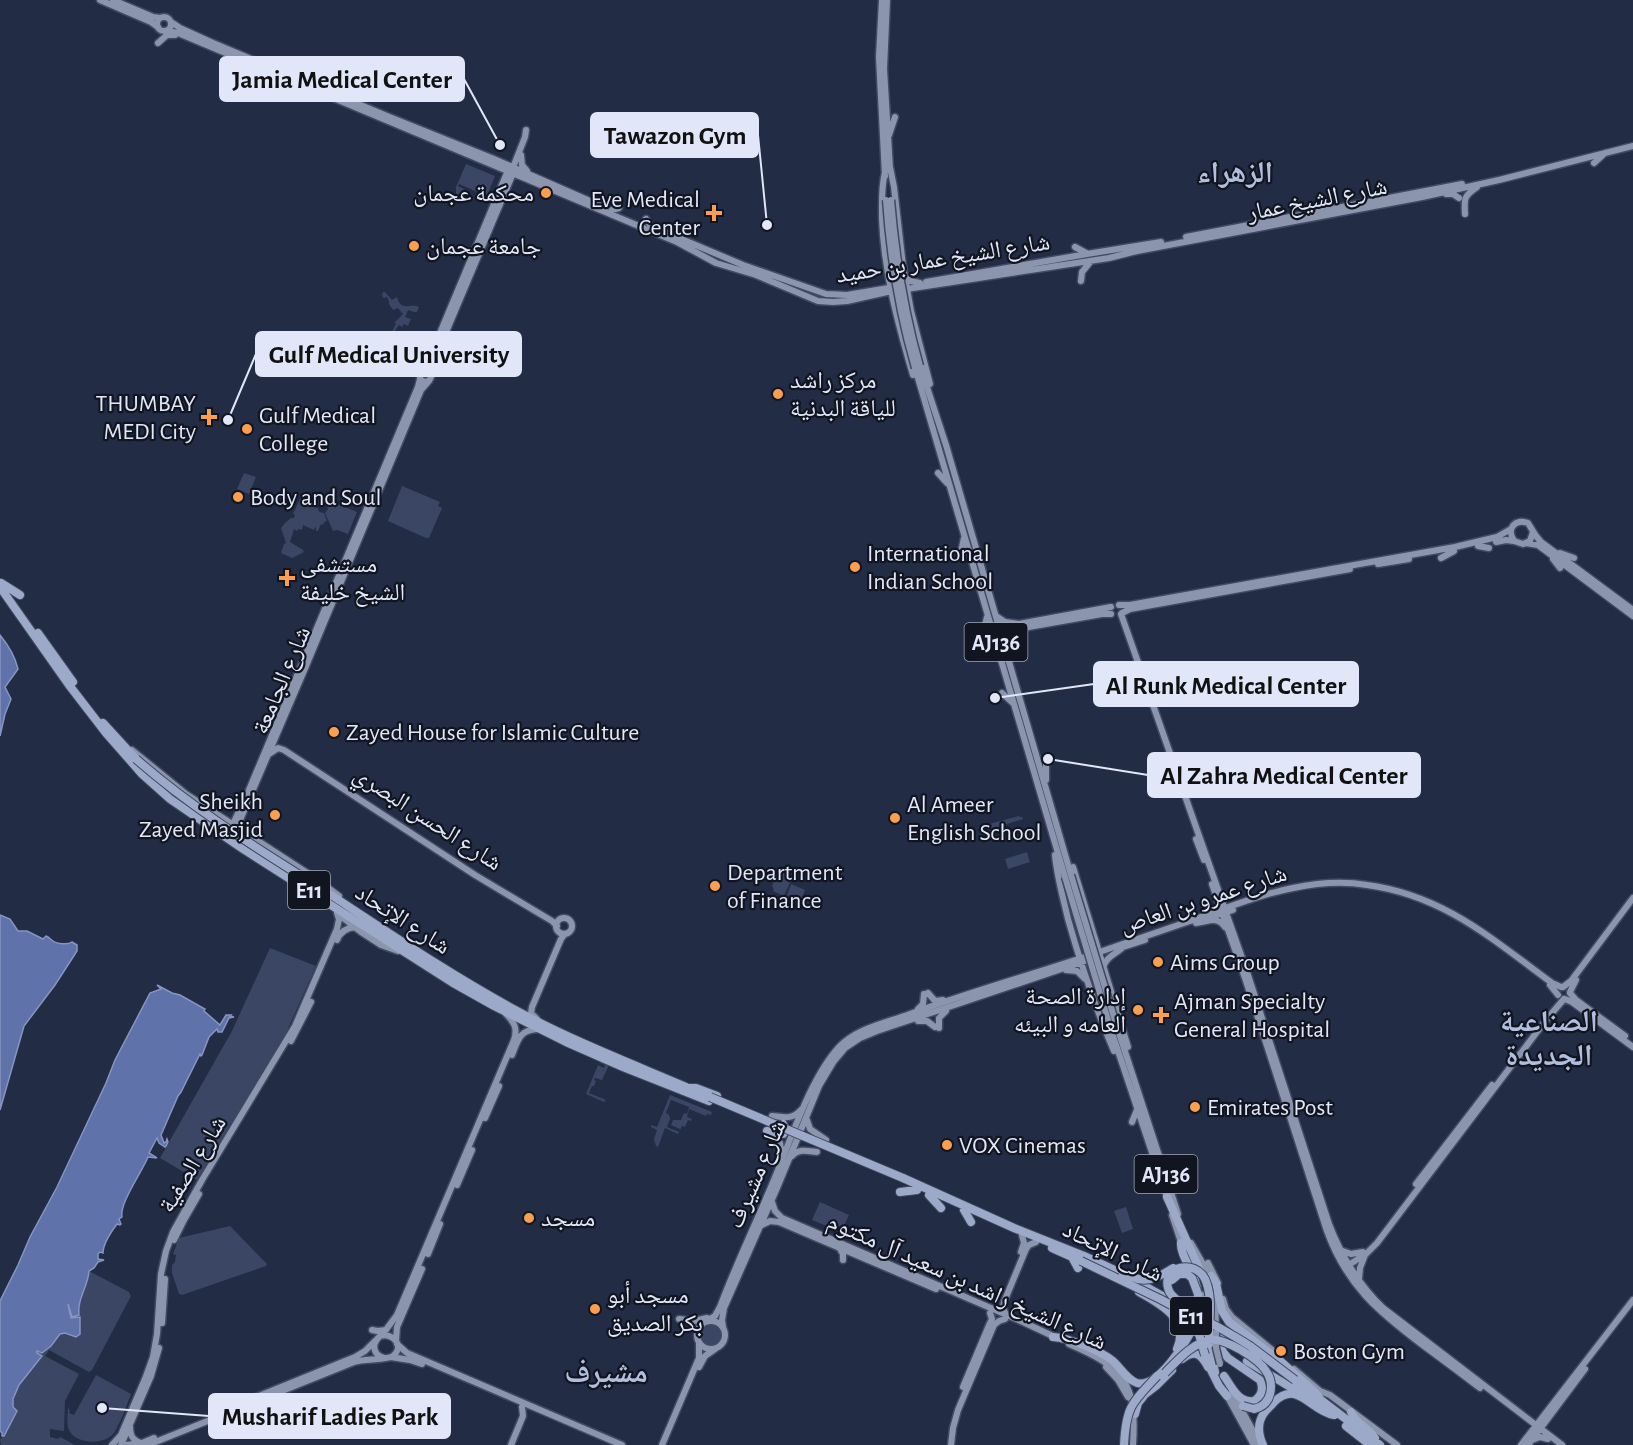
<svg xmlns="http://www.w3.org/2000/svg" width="1633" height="1445" font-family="'Alegreya Sans','Noto Naskh Arabic',sans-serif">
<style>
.green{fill:#3b4665;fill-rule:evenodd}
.water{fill:#5f72aa;stroke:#8695c1;stroke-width:1.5}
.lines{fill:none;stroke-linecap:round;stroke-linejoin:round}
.major-casing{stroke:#414a62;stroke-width:9}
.highway-casing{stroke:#414a62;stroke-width:10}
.major{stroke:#8b95ae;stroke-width:6}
.highway{stroke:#9da9c8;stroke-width:8}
.major-bridge-casing{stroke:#414a62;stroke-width:9;stroke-linecap:butt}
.highway-bridge-casing{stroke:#414a62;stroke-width:10;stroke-linecap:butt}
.major-bridge{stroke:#8b95ae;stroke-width:6}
.highway-bridge{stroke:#9da9c8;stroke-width:8}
.poi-dot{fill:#fa9f4f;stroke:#111520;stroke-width:2}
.labels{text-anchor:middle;stroke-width:4.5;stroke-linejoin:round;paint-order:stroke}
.shield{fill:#111520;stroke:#a3a8b7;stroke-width:1.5}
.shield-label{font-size:22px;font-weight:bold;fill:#e1e7f8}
.poi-label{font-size:24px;fill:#e1e7f8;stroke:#111520;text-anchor:start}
.street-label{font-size:24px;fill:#e1e7f8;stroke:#111520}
.district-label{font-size:30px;font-weight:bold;fill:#b2bede;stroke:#111520}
.leader{fill:none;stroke:#e1e7f8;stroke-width:2}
.callout-dot{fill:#e1e7f8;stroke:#111520;stroke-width:2}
.callout{fill:#e1e7f8;stroke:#e1e7f8;stroke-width:2}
.callout-label{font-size:26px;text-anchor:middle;font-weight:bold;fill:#111}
</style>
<rect width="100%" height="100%" fill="#232c45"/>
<path class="green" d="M466 164 495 176 487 196 459 184 458 186 468 191 466 197 463 196 462 199 456 197V187Z
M383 292H385L392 300 397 297C401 312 409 303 419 307L417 312H414L408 310 405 317 411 319 408 326 404 324 402 327 399 325 393 333H391L396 324 394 323 403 314 398 308 393 310 389 304V301L387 297 384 298 382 296Z
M244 473 256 477 249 494 237 489Z
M402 486 440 502 438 506 442 508 429 538H426L388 521Z
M314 494 357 512 348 534 337 530 333 531 325 513 328 509 327 505 322 503 318 506 311 501 313 497 323 502 324 500Z
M300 499 318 508 319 512 324 513 327 521 324 522 323 525 321 524 318 531H316V526L314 530 303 525 302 530 299 529 297 531 294 529 290 542 303 550 304 552 292 558 281 553 284 544 286 543 281 528 285 523 291 518H294L295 515 293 514Z
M1019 816 1020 817H1022L1023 819 991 829 992 832 981 835 978 827Z
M1027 852 1030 862 1008 869 1005 859Z
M782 870 793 876 784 896 773 891 774 889 772 886 778 872Z
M791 884 805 890 799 904 786 898Z
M270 948 316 966 286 1033 197 1180 160 1158 232 1031Z
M601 1061 609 1065 602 1080 595 1078 594 1080 596 1081 594 1086H592L589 1093 606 1100 604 1102 586 1094 598 1065 604 1068 605 1065 600 1063Z
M670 1095 712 1112 711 1115 707 1114 706 1116 689 1109 687 1117 692 1119 691 1121 688 1120 685 1127 682 1126 678 1134 665 1128 658 1147 656 1146 654 1139 657 1130 651 1127V1125L657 1127ZM671 1100 689 1107 687 1114 684 1113 681 1120H673L671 1125 680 1129 679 1132 667 1127 670 1119 669 1115 666 1113Z
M820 1202 849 1215 841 1232 812 1220Z
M1126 1207 1133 1229 1122 1233 1114 1211Z
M230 1226 267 1264 266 1266 182 1295 179 1294 172 1273V1265L175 1262 176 1255 173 1254 179 1238Z
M89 1271 129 1292 131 1296 92 1370 89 1372 49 1350 45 1356 79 1374 65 1401 64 1431 50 1429V1437L58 1439 60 1437 75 1445H1L0 1439 4 1436 17 1410 13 1407C11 1391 32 1369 42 1356L37 1353 38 1352 43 1353 51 1346 61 1334H65L76 1337 80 1334V1317L72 1318 71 1321 69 1303 71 1317 79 1316C78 1299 89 1287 89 1271Z
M697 1335a13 13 0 1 1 26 0a13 13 0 1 1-26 0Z
M96 1375 131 1394C126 1407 121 1422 114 1433 105 1445 76 1445 69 1430 66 1424 68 1413 68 1407L70 1411 69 1413 74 1415Z"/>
<path class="water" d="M0 635C9 646 15 656 18 669L5 687 11 699 5 714 0 736Z
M0 915 10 919 18 931H27L43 939 46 936C49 937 50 939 53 941 57 944 68 945 72 942L77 945V951L55 985 24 1026 0 1110Z
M157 985 172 993 180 995 205 1009 204 1011 220 1025 226 1015H231L230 1016 234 1017 229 1018 222 1032H218L217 1029 209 1037 202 1055 201 1056 200 1054 181 1092 178 1096 161 1135 164 1143 166 1142 167 1139 168 1142 166 1146 165 1147 159 1143 157 1138 149 1153 157 1158 148 1157C142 1172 119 1204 122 1217L119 1219 121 1224 120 1225 117 1224C111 1232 103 1243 103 1253L100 1252 98 1254V1259L104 1260 98 1262 94 1268 89 1271C88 1287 77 1299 79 1315L72 1317 68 1304 71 1318 80 1317V1334L76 1337 65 1333 60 1334 51 1346 42 1353 37 1351V1353L42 1356 19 1385 13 1399V1407L17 1411 4 1436H2V1433L0 1431V1301L18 1265 30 1237 57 1187 106 1083 115 1060 150 993 161 989Z"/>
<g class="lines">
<g class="major-casing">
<path id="major" d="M100 0 151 22 158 27
M113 0 153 17 160 18
M882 0 879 57 885 176
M887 0 884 69 890 169
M157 24a7 7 0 1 1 14 0a7 7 0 1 1-14 0Z
M171 22 180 28 213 43 387 116 494 159 606 208
M167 31 178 33 677 242 716 263 756 275 818 301 833 302 847 301 887 292 1109 258 1137 251 1422 197 1499 180 1633 146
M158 43 167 35H175
M889 135 895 117
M521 155 522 165 527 171
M1594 163 1605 153
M890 167 894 187 903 266 911 311 930 384
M512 170 525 137 526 130
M885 172C881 188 882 203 882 219 884 272 898 324 913 375
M1446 194H1453L1459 198
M612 210 619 208
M1465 214C1464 198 1464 196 1477 187
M646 219 651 226
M660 230 743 265 826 294 847 295 889 288
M1186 237 1462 184
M1075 247 1086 253
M905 276 910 281 920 283
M1081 281 1082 272 1091 261
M926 282 1087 254 1161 242
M920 366 946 445 1071 875
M915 368 1065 877
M425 369 509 168
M431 372 433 363 514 171
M938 473 947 483
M1533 532 1530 541 1523 544 1514 541C1506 529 1515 518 1528 523L1536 536 1541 542 1633 610
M1496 542 1506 540 1514 541
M1526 543 1538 545 1633 616
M1478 546 1489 548
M961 552 964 538
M1560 553 1574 558
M1441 558 1454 551
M1553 559 1560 568
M1378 564 1409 559
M1119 605H1130L1455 547 1497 537 1511 529
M1122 613 1130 609 1350 569
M1121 614 1247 972 1329 1224C1341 1255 1359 1285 1383 1308L1562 1445
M996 616 1005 622 1019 624 1111 607
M984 630 987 617
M1007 651 1011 634 1017 629 1102 614H1111
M1002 693 1013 703
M132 750 186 794 312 876 339 896
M269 754 278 748 284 750 475 875 552 921 557 926
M1046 762V780
M233 824 249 790 418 387 420 379V373L425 369 431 372V377L429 381 424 382 420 379
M237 827 306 666 421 390 428 382
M1196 839 1204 860
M1055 855C1057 877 1063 897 1068 919 1081 965 1095 1007 1114 1051
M1073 867 1128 1047
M1212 884 1246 981 1327 1231C1347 1286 1379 1312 1424 1346 1443 1360 1462 1374 1480 1388
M338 914 361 932 381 945 398 951
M1211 917 1233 910
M556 926a8 8 0 1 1 16 0a8 8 0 1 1-16 0Z
M1196 923C1208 922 1217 915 1225 927
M337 940C340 932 346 928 355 927
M1120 948 1145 940
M1103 968C1106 957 1114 955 1122 948
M1066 970 1077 971 1085 979
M1550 985 1558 995
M1563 987 1571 981 1633 898
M1570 992 1576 980
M928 993 935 1001 943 1000
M1570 993 1576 1000 1625 1036
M1565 999 1572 1002 1633 1047
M918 1009 923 1004 924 994
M537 1019 531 1013 532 1007 561 939 565 934
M918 1021H927L935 1027
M1117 1027 1178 1214
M939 1028V1018L946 1011
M1111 1030 1168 1200
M291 1041 311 1002
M512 1055C518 1040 519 1030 538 1029
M772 1116C784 1117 792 1120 801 1110
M485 1118 499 1086
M807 1120 810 1129 826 1140
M1132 1122 1137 1110
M767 1131 780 1143 782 1156
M792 1156C799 1148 808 1151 817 1152
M1416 1184 1492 1085
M457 1185 472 1150
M772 1202 775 1211 782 1218 1023 1322 1057 1338
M1172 1215 1182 1245
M760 1226 770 1221 779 1222 936 1289
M174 1240 184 1220 199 1194
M1191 1243 1211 1278
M840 1249 843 1254V1260
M1340 1250 1351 1254 1363 1252
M1021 1252 1024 1243 1022 1235
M428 1254 440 1224
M1208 1263 1218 1283
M1347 1266 1366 1254 1377 1243 1546 1020 1564 999
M1359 1279 1360 1268 1365 1255
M1201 1294 1206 1343
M1215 1294 1216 1328
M1223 1299 1226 1309 1232 1317 1277 1354
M1006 1315 1003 1308 1004 1302 1026 1249 1029 1245 1036 1242
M679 1319 694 1321 707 1318
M697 1335a14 14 0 1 1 28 0a14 14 0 1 1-28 0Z
M706 1321 715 1316 720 1307C738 1259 761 1213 780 1165 794 1130 813 1075 839 1047 857 1028 886 1023 910 1014 978 989 1049 970 1117 946 1140 938 1164 930 1187 922 1222 910 1257 895 1293 888 1317 883 1343 881 1367 885 1443 895 1492 939 1552 983L1561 987
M162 1323 165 1279
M723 1327 722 1320 724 1308 777 1188 819 1086 834 1061 845 1048 860 1038 877 1031 1094 958
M372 1330 378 1331 386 1330
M382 1335 397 1315 514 1040C518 1028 514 1022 506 1014
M396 1341 397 1327 422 1269
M397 1344 407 1353 622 1445
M1069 1344C1125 1368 1137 1383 1133 1445
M391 1357 410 1360 422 1364
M699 1367 705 1356 715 1349
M1106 1367 1118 1380 1128 1397
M1294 1369 1320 1391 1330 1395 1397 1445
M963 1387 990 1323 992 1319 990 1313
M1225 1392 1254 1445
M1232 1392 1260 1444
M244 1402 355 1357 365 1351 375 1341
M130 1426C130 1435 132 1440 141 1443
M1532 1440 1540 1437 1548 1439
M112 1445 121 1435 145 1379 153 1357 157 1334 161 1274 166 1251 173 1232 202 1180 295 1026 337 929 339 919 337 913
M121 1445 151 1376 159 1348
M126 1445 142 1443 154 1438
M148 1445 354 1362C363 1359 388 1360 393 1356 405 1346 393 1332 380 1336 371 1344 373 1355 384 1358
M511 1445 523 1416 522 1407
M662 1445 699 1358V1343
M951 1445 953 1428 958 1410 994 1325 999 1321 1005 1319
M1521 1445 1633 1300
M1528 1445 1585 1369"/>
</g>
<g class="highway-casing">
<path id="highway" d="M1 583 20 595
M0 587 69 685 106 733 142 774 170 799 243 849 453 983 494 1006 566 1042 623 1067 709 1101
M38 633 73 682
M103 723 136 759
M325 891C389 933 452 976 519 1012 573 1041 630 1063 686 1087
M688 1088H696L717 1096
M767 1131 783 1134 786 1130 783 1124
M903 1178 1014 1228 1084 1256 1123 1274 1166 1298
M900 1192 917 1190
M929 1195 941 1208
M1167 1197 1202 1275
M964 1210 971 1222
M1052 1248 1081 1261
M1072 1257 1078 1268
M1211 1276 1216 1283 1222 1311 1229 1322 1278 1359 1316 1393 1321 1400
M1139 1292C1161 1304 1190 1320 1177 1349
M1218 1331 1221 1334 1235 1345
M1216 1335 1223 1352 1228 1358 1260 1380C1264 1389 1262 1396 1254 1401 1238 1403 1232 1387 1224 1376
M1053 1337C1069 1338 1101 1351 1113 1361 1120 1367 1127 1380 1137 1383 1157 1389 1187 1342 1193 1327 1196 1317 1198 1305 1198 1295 1197 1274 1180 1257 1181 1243
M1209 1344 1215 1372
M1182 1359C1195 1349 1201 1354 1208 1367
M1247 1361 1297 1391
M1207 1362 1219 1386 1227 1396
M1294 1383 1319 1402
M1144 1395 1157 1385 1172 1370
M1317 1397 1380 1445
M1351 1412C1355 1423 1369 1428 1375 1438
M1135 1414 1138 1403 1143 1397
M1346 1426 1370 1445
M1263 1445C1258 1434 1257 1423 1264 1413 1267 1409 1271 1406 1274 1402 1298 1379 1310 1411 1334 1415"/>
</g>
<use href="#major" class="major"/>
<use href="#highway" class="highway"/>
<g class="major-bridge-casing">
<path id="major-bridge" d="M886 200C890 258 899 313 915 368
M891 200C896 259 904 310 920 366
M1071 875 1117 1027
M1065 877 1111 1030
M1216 1332V1348L1220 1364"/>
</g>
<g class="highway-bridge-casing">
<path id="highway-bridge" d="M136 759C194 810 260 850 325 891
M710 1097 903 1178
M1081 1261 1160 1299 1192 1316
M1123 1274C1128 1275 1133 1277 1138 1279 1151 1282 1162 1275 1173 1268
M1172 1280 1179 1274H1187L1192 1278 1198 1294
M1183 1316C1201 1328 1199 1337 1205 1355
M1209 1344C1208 1324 1214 1299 1205 1279 1195 1259 1162 1266 1168 1288 1170 1299 1184 1302 1189 1311 1210 1323 1230 1333 1250 1346 1265 1357 1280 1369 1295 1380
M1165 1373C1178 1360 1191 1344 1210 1340 1224 1337 1259 1359 1266 1371 1271 1378 1272 1386 1270 1394 1268 1402 1263 1407 1254 1409L1243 1406
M1124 1445C1126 1406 1132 1403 1157 1376"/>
</g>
<use href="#major-bridge" class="major-bridge"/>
<use href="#highway-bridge" class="highway-bridge"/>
</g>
<g class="poi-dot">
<circle cx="546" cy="193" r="6"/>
<path d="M711 204h6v6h6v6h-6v6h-6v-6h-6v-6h6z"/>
<circle cx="414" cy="246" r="6"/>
<circle cx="778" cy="394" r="6"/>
<path d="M206 408h6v6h6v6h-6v6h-6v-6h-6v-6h6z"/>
<circle cx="247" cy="429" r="6"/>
<circle cx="238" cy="497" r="6"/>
<circle cx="855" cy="567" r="6"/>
<path d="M284 569h6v6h6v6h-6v6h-6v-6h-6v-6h6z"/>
<circle cx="334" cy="732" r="6"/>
<circle cx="275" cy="815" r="6"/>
<circle cx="895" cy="818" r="6"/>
<circle cx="715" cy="886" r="6"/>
<circle cx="1158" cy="962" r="6"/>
<circle cx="1138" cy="1010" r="6"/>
<path d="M1158 1006h6v6h6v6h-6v6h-6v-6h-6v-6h6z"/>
<circle cx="1195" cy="1107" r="6"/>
<circle cx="947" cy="1145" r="6"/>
<circle cx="529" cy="1218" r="6"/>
<circle cx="595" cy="1309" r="6"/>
<circle cx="1281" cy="1351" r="6"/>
</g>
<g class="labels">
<g class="shield">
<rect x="964.5" y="623" width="63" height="38" rx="4.5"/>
<rect x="288" y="871" width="42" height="38" rx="4.5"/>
<rect x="1134.5" y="1155" width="63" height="38" rx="4.5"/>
<rect x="1170" y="1297" width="42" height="38" rx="4.5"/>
</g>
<g class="shield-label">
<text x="996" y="650">AJ136</text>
<text x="309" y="898">E11</text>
<text x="1166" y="1182">AJ136</text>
<text x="1191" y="1324">E11</text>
</g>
<g class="poi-label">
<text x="534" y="201" text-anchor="end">محكمة عجمان</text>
<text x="700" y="207" text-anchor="end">Eve Medical<tspan x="700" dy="28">Center</tspan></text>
<text x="426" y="254">جامعة عجمان</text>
<text x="790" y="388">مركز راشد<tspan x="790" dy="28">للياقة البدنية</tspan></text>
<text x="196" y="411" text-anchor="end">THUMBAY<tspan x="196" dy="28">MEDI City</tspan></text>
<text x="259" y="423">Gulf Medical<tspan x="259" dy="28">College</tspan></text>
<text x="250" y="505">Body and Soul</text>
<text x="867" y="561">International<tspan x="867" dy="28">Indian School</tspan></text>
<text x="300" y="572">مستشفى<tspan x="300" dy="28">الشيخ خليفة</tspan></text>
<text x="346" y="740">Zayed House for Islamic Culture</text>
<text x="263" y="809" text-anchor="end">Sheikh<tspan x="263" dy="28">Zayed Masjid</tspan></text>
<text x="907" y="812">Al Ameer<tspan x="907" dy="28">English School</tspan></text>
<text x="727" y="880">Department<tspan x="727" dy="28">of Finance</tspan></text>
<text x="1170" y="970">Aims Group</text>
<text x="1126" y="1004" text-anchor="end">إدارة الصحة<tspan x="1126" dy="28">العامه و البيئه</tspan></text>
<text x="1174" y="1009">Ajman Specialty<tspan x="1174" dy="28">General Hospital</tspan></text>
<text x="1207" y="1115">Emirates Post</text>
<text x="959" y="1153">VOX Cinemas</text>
<text x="541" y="1226">مسجد</text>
<text x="607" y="1303">مسجد أبو<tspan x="607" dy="28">بكر الصديق</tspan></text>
<text x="1293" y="1359">Boston Gym</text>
</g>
<g class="street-label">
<text transform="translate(1317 199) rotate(-11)" y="8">شارع الشيخ عمار</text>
<text transform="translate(943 258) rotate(-9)" y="8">شارع الشيخ عمار بن حميد</text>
<text transform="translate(281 680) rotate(-67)" y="8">شارع الجامعة</text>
<text transform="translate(428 818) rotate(33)" y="8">شارع الحسن البصري</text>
<text transform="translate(1203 899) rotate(-18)" y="8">شارع عمرو بن العاص</text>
<text transform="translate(403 919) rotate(33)" y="8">شارع الإتحاد</text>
<text transform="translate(192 1164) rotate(-59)" y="8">شارع الصفية</text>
<text transform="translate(756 1174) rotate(-67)" y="8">شارع مشيرف</text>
<text transform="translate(1113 1251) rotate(26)" y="8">شارع الإتحاد</text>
<text transform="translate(967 1281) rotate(24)" y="8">شارع الشيخ راشد بن سعيد آل مكتوم</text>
</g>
<g class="district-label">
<text x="1235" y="182">الزهراء</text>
<text x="1549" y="1031">الصناعية<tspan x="1549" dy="34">الجديدة</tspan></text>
<text x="606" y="1382">مشيرف</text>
</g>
</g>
<path class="leader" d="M500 145L464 79M767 225L758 135M228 420L256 354M995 698L1094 684M1048 759L1148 775M102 1408L209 1416"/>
<g class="callout-dot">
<circle cx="500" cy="145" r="6"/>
<circle cx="767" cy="225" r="6"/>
<circle cx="228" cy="420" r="6"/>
<circle cx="995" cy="698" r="6"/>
<circle cx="1048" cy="759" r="6"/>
<circle cx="102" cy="1408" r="6"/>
</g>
<g class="callout">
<rect x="220" y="57" width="244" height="44" rx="6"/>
<rect x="591" y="113" width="167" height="44" rx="6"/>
<rect x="256" y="332" width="265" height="44" rx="6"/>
<rect x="1094" y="662" width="264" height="44" rx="6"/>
<rect x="1148" y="753" width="272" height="44" rx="6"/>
<rect x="209" y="1394" width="241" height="44" rx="6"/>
</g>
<g class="callout-label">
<text x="342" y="88">Jamia Medical Center</text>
<text x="675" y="144">Tawazon Gym</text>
<text x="389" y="363">Gulf Medical University</text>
<text x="1226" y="694">Al Runk Medical Center</text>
<text x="1284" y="784">Al Zahra Medical Center</text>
<text x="330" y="1425">Musharif Ladies Park</text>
</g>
</svg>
